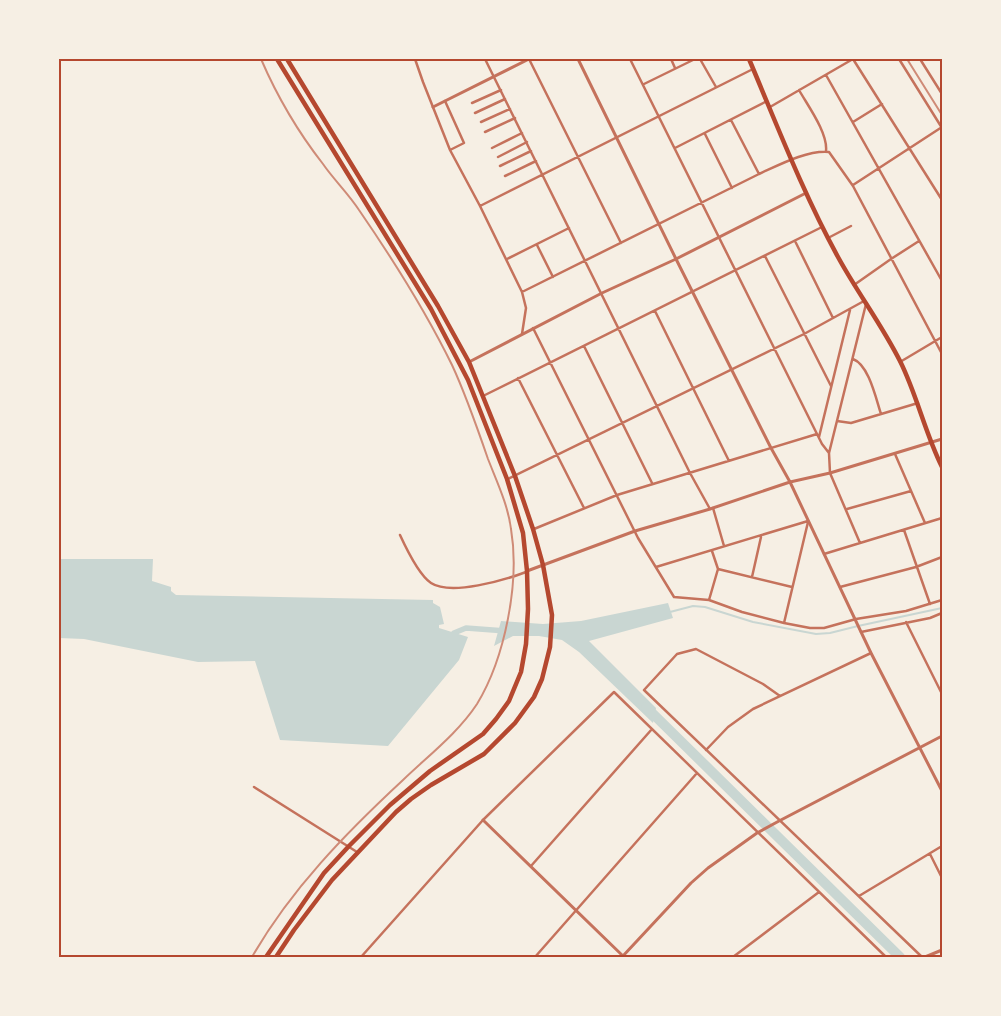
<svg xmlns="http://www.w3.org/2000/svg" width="1001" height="1016" font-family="'Space Grotesk',sans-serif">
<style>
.water{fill:#c9d6d2}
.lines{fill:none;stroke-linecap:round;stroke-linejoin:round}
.stream{stroke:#c9d6d2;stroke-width:2}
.canal{stroke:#c9d6d2;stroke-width:5.5}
.river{stroke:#c9d6d2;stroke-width:10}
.minor{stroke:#c5725c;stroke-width:2.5}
.tertiary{stroke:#c5725c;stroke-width:3}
.primary{stroke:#b5482f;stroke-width:4.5}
.trunk{stroke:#b5482f;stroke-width:4.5}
.rail{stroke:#cf8b77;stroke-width:2}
.neatline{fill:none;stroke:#b5482f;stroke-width:2}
</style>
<rect width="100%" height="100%" fill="#f6efe4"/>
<path class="water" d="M59 559H153L152 581 171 587V591L176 595 433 600V603L440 607 444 624 439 625V628L468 637 459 660 388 746 280 740 255 661 198 662 84 639 59 638Z
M668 603 673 618 589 641 656 708 653 723 579 652 562 640 539 636H513L494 646 501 621 543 624 581 621Z"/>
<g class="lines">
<path class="stream" d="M670 612 693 606 705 607 753 622 816 634 830 633 858 626 942 608"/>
<path class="canal" d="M454 633 466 628 506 631"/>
<path class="river" d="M646 707 900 957"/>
<path class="minor" d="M415 59 423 82 450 150 480 206 522 292 526 308 522 334
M485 59 690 473 710 509
M529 59 621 243
M630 59 822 444 829 453
M671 59 675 68
M700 59 716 87
M853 59 942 200
M899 59 942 128
M920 59 942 94
M826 75 942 281
M644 84 695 59
M799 90C808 106 828 133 826 151
M445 101 464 143 450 150
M472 103 501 90
M770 107 853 59
M475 113 505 99
M731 120 759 174
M481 122 510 109
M853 122 882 104
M485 132 515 118
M705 134 732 188
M492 148 522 133
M675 148 767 101
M498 157 527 142
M500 166 531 151
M505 176 536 161
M853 185 942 127
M480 206 753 69
M828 238 851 226
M795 241 833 318
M537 245 553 277
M765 256 831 386
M507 259 569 228
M854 285 891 259 919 241
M522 292 759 174C779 165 807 150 829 152L853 186 942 354
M655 311 729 461
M533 328 638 538 674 597 709 600 742 612 784 623 810 628H824L856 619 906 611 942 600
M584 346 652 483
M853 359C869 365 876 399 881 414
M900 362 942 337
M518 378 584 508
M483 396 822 227
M837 421 851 423 918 403
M819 437 850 310
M895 454 925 523
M508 479 804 334 864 301
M713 508 724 546
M847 509 911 491
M534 529 617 495 817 434
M904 530 930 604
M400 535C406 548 419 575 431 583 451 596 505 580 526 572
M860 543 830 473 829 453 866 304
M824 554 942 518
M656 567 808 521
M718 569 792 587
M752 577 761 537
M840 587 916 567 942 557
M709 600 718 569 712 551
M906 622 942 694
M784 623 808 522
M861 632 930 618 942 613
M780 696 763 684 696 649 677 654 644 690 922 957
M706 750 728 727 753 709 871 653
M254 787 357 852
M930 854 942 878
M531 866 652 729
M859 896 942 846
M361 957 483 820 614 692 886 957
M535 957 697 773
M733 957 819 892"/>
<path class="tertiary" d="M578 59 676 259 771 448 790 482 871 653 942 791
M433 107 529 59
M469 362 602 293 676 259 806 193
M527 571 635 531 710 509 790 482 830 473 942 439
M483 820 624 957
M622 957 691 883 708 868 757 833 779 821 942 736
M925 957 942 950"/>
<path class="primary" d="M749 59C777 125 803 193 838 257 857 292 882 325 900 361 917 395 925 433 942 467"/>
<path class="trunk" d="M266 957 324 873 349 846 390 805 430 771 483 734 496 719 509 701 521 672 526 644 528 609 527 571 523 533 507 479 468 380 431 309 277 59
M276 957 294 930 332 880 396 812 411 799 431 785 484 754 515 723 534 697 542 679 550 647 552 615 543 565 533 529 515 476 469 362 438 306 287 59"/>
<path class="rail" d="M907 59 942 115
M252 957C291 889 346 833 403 780 428 756 458 733 477 704 505 658 520 582 511 529 508 505 497 482 488 459 477 427 466 395 452 365 426 312 392 258 359 210 348 193 334 180 323 164 298 132 277 96 261 59"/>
</g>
<rect width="1001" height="1016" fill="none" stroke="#f6efe4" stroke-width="120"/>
<rect x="60" y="60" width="881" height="896" class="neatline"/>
</svg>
